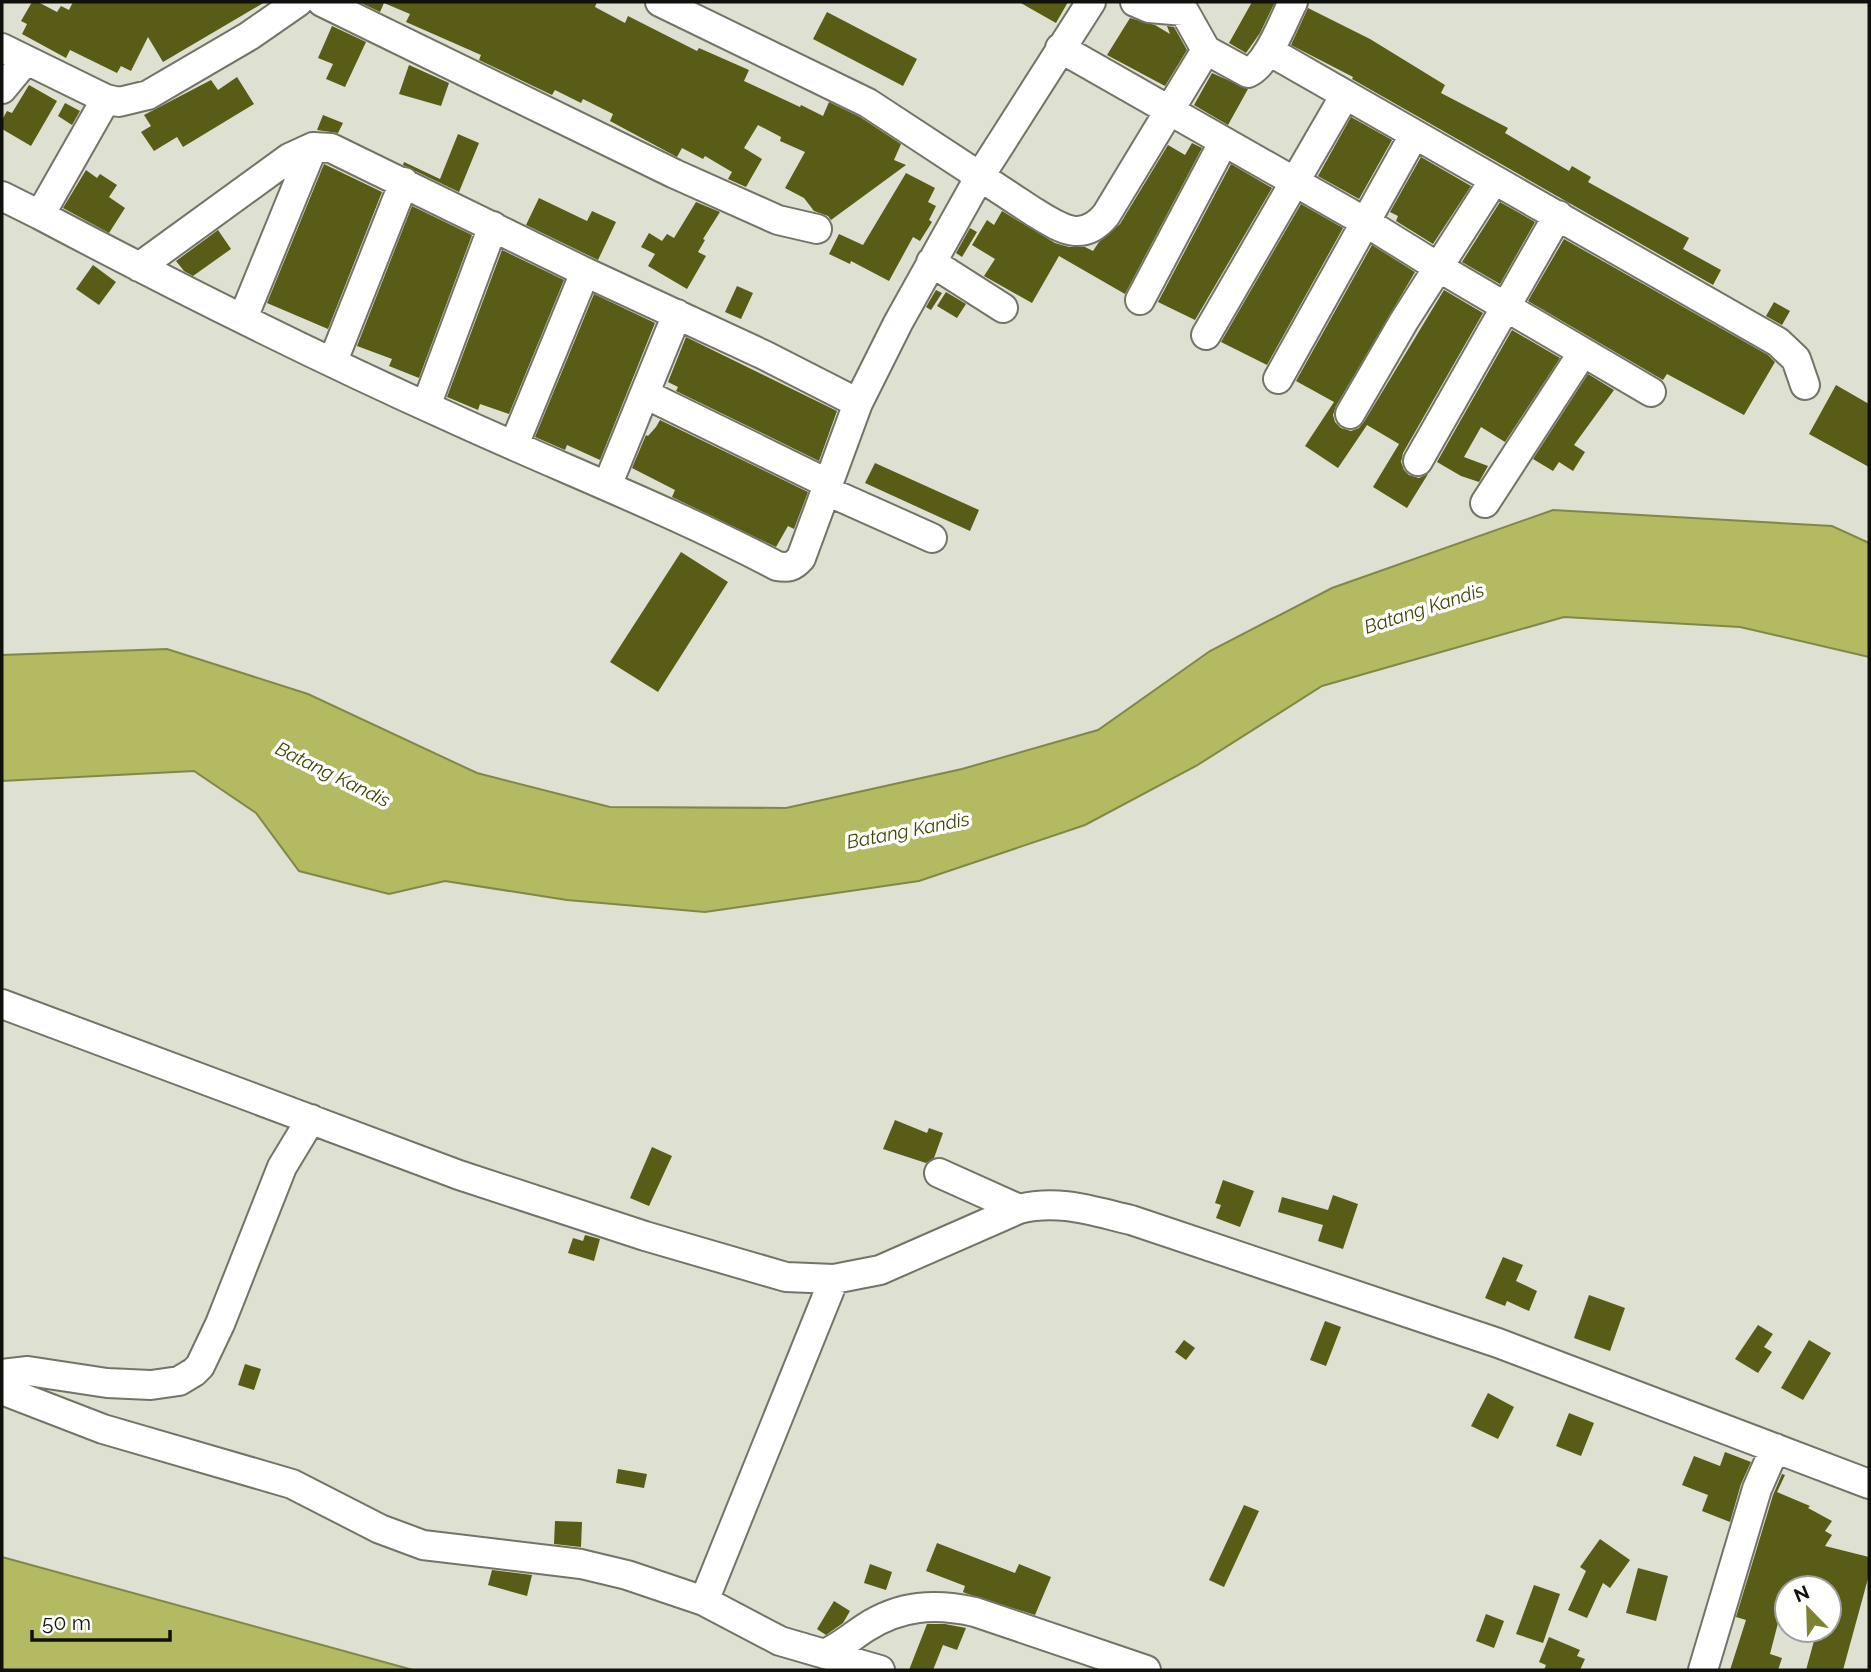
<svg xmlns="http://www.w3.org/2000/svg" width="1871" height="1672" font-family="Raleway,sans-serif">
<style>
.water{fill:#b3ba62;stroke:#828748;stroke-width:2}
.building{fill:#585c16}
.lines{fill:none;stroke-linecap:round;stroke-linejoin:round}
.minor-casing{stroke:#737467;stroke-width:32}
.minor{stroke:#fff;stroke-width:28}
.labels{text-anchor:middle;stroke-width:7;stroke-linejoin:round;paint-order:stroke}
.water-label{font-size:19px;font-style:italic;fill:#434600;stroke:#fff}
</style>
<rect width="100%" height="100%" fill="#dee0d1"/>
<path class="water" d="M1553 510 1832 526 1869 543V657L1740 627 1564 617 1322 686 1196 766 1085 825 919 881 705 912 567 900 445 881 389 894 299 871 256 813 194 771 2 781V655L167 649 308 694 477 773 610 807 786 808 962 769 1098 730 1210 651 1332 588Z
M2 1557 413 1670H2Z"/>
<path class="building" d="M32 2H38L57 12 61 6 69 10 73 2H265L163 62 148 37 131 71 121 66 117 73 70 50 66 58 22 34 27 24 21 21Z
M359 2H597L595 7 625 23 628 16 697 51 699 48 749 70 744 81 800 107 801 105 823 116 829 102 860 117 901 144 894 160 906 165 831 220 828 216 814 211 804 198 785 188 805 152 780 141 781 137 758 125 744 148 762 159 746 187 728 179 732 172 705 156 703 159 682 148 677 157 610 121 613 114 583 99 581 103 555 90 552 95 479 60 481 55 406 22 410 14 384 3 380 12Z
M1019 2H1068L1056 23Z
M1252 2H1275L1260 33 1246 53 1229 43Z
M1308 8 1370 39 1445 85 1441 93 1508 128 1505 133 1569 171 1572 166 1591 177 1588 182 1689 238 1683 249 1721 270 1713 285 1352 79 1353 77 1291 45Z
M827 12 917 59 903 86 813 39Z
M1130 18 1155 25 1170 34 1167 26 1174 27 1187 50 1165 86 1107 55Z
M332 26 366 42 345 87 326 79 333 64 318 58Z
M409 65 449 83 441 106 399 94Z
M1212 73 1248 89 1228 125 1194 105Z
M237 77 254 104 183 147 177 137 154 151 141 132 151 126 144 115 211 80 218 90Z
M29 85 57 101 31 146 2 129V120L7 111 12 113Z
M65 103 80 111 72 125 58 116Z
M323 115 343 123 338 133 317 130Z
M1351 117 1392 140 1359 199 1318 176Z
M458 134 479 143 459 192 403 165 404 162 440 179Z
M1192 143 1202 148 1125 294 1059 256 1032 303 984 276 995 259 972 245 987 220 994 225 1002 211 1055 243 1069 247H1085L1093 251 1099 242 1120 224 1168 145 1185 155Z
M1421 157 1471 186 1433 244 1396 221 1398 216 1390 212Z
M324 164 382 192 328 329 267 303Z
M1231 164 1272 188 1195 320 1158 302Z
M86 170 97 178 100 174 117 185 109 197 125 208 109 233 63 208Z
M906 173 935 188 928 202 936 206 929 220 932 222 920 241 913 237 889 281 851 261 850 264 829 254 839 234 863 245Z
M539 198 587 221 592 211 616 222 598 260 526 225Z
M696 202 720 212 703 239 705 240 698 252 706 256 687 289 648 266 655 254 641 247 649 233 662 241 667 234 674 238Z
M1500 202 1535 222 1500 284 1462 262Z
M1301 204 1343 228 1267 365 1221 342Z
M412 206 472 235 419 378 389 366 392 359 357 346Z
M970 228 977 232 962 257 956 253Z
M218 230 231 249 193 276 184 271 176 261Z
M1564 239 1768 355 1775 362 1744 415 1667 374 1663 380 1528 301Z
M1372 245 1415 272 1336 406 1333 415 1335 422 1341 428 1351 431 1359 428 1364 422 1444 290 1483 313 1403 453 1401 462 1404 470 1409 475 1419 478 1428 474 1407 508 1373 487 1399 444 1367 425 1338 468 1305 446 1334 402 1296 381Z
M502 250 564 280 509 414 480 404 478 410 447 397Z
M93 265 116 282 99 305 76 289Z
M737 286 753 293 741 319 725 312Z
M936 290 942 293 931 310 926 307Z
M946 292 966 304 957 318 937 306Z
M594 294 655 323 600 460 567 445 565 450 535 437Z
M1774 302 1790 311 1782 325 1766 316Z
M1512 330 1560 358 1505 442 1481 427 1464 457 1488 466 1479 482 1461 476 1437 462Z
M686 337 837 411 819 461 676 391 678 387 668 382Z
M1588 374 1614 390 1574 445 1585 452 1573 471 1559 462 1553 471 1533 459Z
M1836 385 1869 404V467L1809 434Z
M660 420 808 492 794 529 788 526 776 547 672 497 675 490 632 468 646 435 648 436 656 427Z
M875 463 979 510 970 531 865 483Z
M681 552 728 582 658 692 610 662Z
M895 1120 927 1133 929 1128 943 1133 934 1158 926 1163 883 1149Z
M652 1147 672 1156 649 1206 630 1198Z
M1223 1180 1254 1191 1240 1227 1216 1218 1221 1205 1215 1203Z
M1333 1195 1358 1204 1343 1249 1318 1241 1323 1225 1278 1212 1282 1197 1328 1210Z
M585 1235 600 1239 594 1261 568 1253 573 1238 583 1241Z
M1503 1257 1523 1265 1516 1281 1537 1291 1529 1311 1507 1301 1505 1306 1485 1298Z
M1589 1295 1625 1308 1610 1351 1574 1338Z
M1325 1321 1341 1327 1326 1366 1310 1360Z
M1758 1325 1773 1334 1764 1347 1772 1352 1758 1373 1735 1359Z
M1184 1340 1195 1348 1186 1360 1175 1352Z
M1809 1340 1831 1353 1803 1400 1781 1388Z
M245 1364 261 1369 254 1390 238 1385Z
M1488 1393 1514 1407 1498 1439 1471 1426Z
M1569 1413 1594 1423 1581 1456 1556 1446Z
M1725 1452 1751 1462 1741 1484 1730 1522 1702 1511 1708 1495 1682 1485 1694 1456 1720 1466Z
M618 1469 647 1474 644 1488 616 1483Z
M1782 1474 1785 1475 1777 1492 1810 1506 1808 1508 1832 1521 1825 1531 1832 1535 1825 1546 1869 1557V1575L1843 1670H1806L1817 1630H1829V1588H1787L1770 1654 1782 1658 1778 1670H1730L1746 1620 1736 1617 1773 1495Z
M1244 1505 1259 1511 1224 1587 1209 1580Z
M555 1521 582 1522 581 1547 554 1544Z
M1600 1539 1630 1560 1610 1588 1603 1583 1587 1618 1568 1610 1586 1571 1580 1567Z
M937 1543 1015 1573 1019 1564 1051 1577 1035 1615 965 1593 963 1592 965 1586 926 1571Z
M870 1564 892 1572 886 1590 864 1583Z
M1638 1568 1668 1576 1656 1621 1626 1613Z
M492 1570 532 1575 527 1596 488 1585Z
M1534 1585 1560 1594 1543 1643 1516 1634Z
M834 1601 850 1611 843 1623 826 1635 817 1629Z
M1486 1614 1504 1621 1494 1648 1476 1641Z
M927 1624H945L966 1628 957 1650 943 1645 933 1670H909Z
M1549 1637 1580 1650 1577 1656 1585 1659 1580 1670H1544L1546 1665 1539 1662Z"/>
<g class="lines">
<g class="minor-casing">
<path id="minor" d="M322 2 675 174 778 220 817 229
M660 2 868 103 1034 212C1060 228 1082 244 1106 215L1206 50
M1135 2 1149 8 1184 11 1206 50 1248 73C1268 64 1283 21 1293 2
M2 48 106 99 119 102 148 95 249 36 298 2
M1060 48 1367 223 1438 267 1651 392
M1269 51 1778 342 1796 359 1805 385
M2 89 26 60
M106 99 40 215C176 287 314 356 454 419 561 468 672 511 777 566 788 568 793 567 801 558L858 403 898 323 980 176 1091 2
M2 196 40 215
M931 262 1003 308
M139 267 289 158 313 147 331 148 585 272 764 355 858 403
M1140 300 1223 143
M243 318 313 147
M1206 335 1345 95
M333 361 404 182
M1278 379 1414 135
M645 394 829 484
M426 406 493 226
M1350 414 1404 321 1494 180
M514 445 585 272
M1418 461 1558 215
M607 486 677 314
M827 491 932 538
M1485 503 1583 352
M2 1004 459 1175 645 1236 786 1277 834 1279 880 1270 1019 1209C1059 1199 1092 1211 1131 1220L1498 1343 1869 1484
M939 1173 1019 1209
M2 1374 28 1371 107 1383 151 1385 179 1381 194 1372 200 1366 220 1324 282 1167 311 1119
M2 1390 103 1429 292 1484 380 1529 423 1545 581 1564 627 1575 704 1601 780 1641 880 1670
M704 1601 834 1279
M824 1654C839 1648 851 1637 865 1628 900 1605 935 1603 975 1612L1146 1670
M1703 1670 1757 1489 1775 1448"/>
</g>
<use href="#minor" class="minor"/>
</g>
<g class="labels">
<g class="water-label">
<text transform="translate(1424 608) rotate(-18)" y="7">Batang Kandis</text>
<text transform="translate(333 774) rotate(26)" y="7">Batang Kandis</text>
<text transform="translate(908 830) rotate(-11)" y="7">Batang Kandis</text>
</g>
</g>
<rect width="1871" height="1672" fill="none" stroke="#10110c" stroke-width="7"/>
<g transform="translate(1808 1609) rotate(337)"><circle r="33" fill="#ffffff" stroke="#9fa09e" stroke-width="2"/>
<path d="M0-5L12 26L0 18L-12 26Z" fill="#7d832e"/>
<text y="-10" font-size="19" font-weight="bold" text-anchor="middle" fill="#10110c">N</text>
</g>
<path d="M32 1630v10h138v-10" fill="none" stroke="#10110c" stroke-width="3.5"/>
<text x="42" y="1630" font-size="21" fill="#10110c" stroke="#ffffff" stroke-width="5" paint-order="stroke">50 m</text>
</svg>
